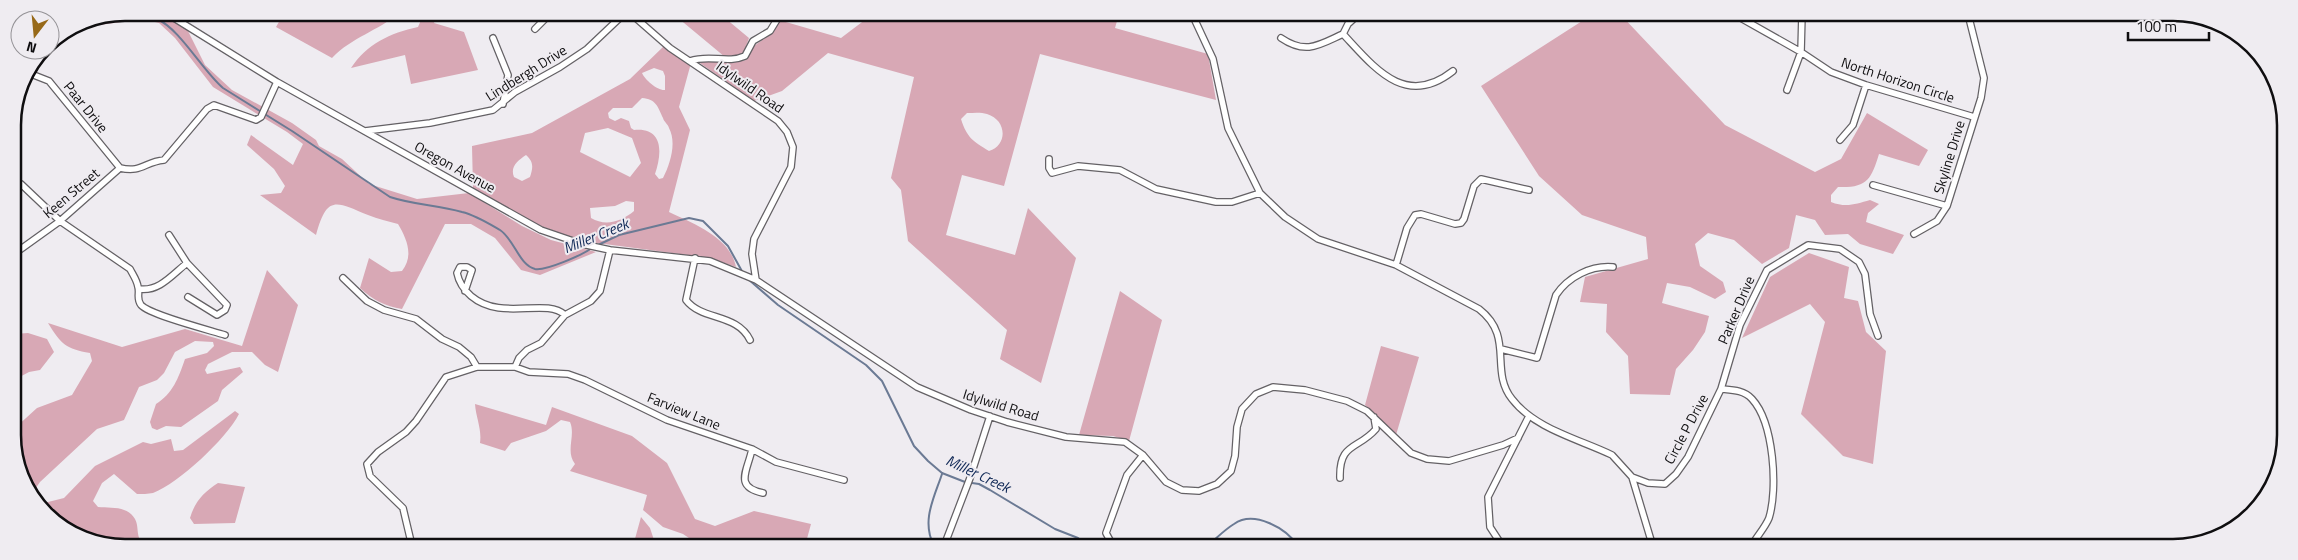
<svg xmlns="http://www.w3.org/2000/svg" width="2298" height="560" font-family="'Titillium Web',sans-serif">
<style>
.forest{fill:#d8a8b5;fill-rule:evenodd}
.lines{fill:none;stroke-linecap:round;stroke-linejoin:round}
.stream{stroke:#6b7a94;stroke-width:2}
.minor-casing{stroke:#646165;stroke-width:8}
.minor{stroke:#fff;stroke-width:5.5}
.labels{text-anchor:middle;stroke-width:4;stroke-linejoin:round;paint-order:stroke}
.street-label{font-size:14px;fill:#0f0e10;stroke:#efecf1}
.water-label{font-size:15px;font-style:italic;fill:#0f2856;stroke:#efecf1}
.rim{fill:none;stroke:#0f0e10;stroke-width:2.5}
</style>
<rect width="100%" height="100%" fill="#efecf1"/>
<path class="forest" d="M125 13H159L187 29 205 65 232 90 292 123 316 140 319 146 342 159 369 184 417 199 469 193 522 226 551 240 596 252 540 275 521 270 495 238 471 224H445L402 309C385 306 373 300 360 288L369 258 391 272 402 271C414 256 407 239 398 224 388 221 378 219 368 215 335 201 327 195 316 235L260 195 281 193 285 186 274 169 247 145 251 135 293 165 303 144 287 132 213 87 175 38 159 23 143 19 71 29 50 44V42L82 21Z
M284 13H399C378 31 352 37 332 58L276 27Z
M424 13H437L434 23 464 32 478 70 411 84 405 55 351 68C367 44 390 33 418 27Z
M672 13H719L749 38 743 55 725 57Z
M874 13 1119 14 1115 28 1208 54 1216 100 1040 54 1004 186 962 175 946 235 1015 255 1028 208 1076 258 1041 383 1000 359 1007 330 908 241 901 190 891 178 914 77 828 53 782 91 754 101 697 61 702 59 736 62 746 60 754 46 772 33 779 20 841 38ZM967 113C973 113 981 112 987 114 1007 120 1008 145 989 151 973 141 967 138 961 119Z
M1593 14H1620L1725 125 1815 172 1841 159 1867 113 1928 150 1919 166 1879 154C1871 180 1867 188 1838 187L1831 195V202C1846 208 1856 204 1870 200L1879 204 1868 213 1866 222 1904 235 1893 254 1860 244 1848 234 1825 235 1815 220 1796 215 1789 248 1762 264 1734 240 1708 233 1695 244 1700 266 1723 282 1726 292 1715 299 1690 287 1667 283 1662 303 1709 316 1705 332 1693 350 1676 369 1670 395 1630 394 1628 356 1606 332 1607 304 1580 302 1585 277 1648 259 1646 237 1582 215 1539 176 1481 86Z
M664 46 691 63 679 107 690 130 669 212C694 224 730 237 736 267L710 258 582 241 535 224 473 188 472 146 532 133 630 79ZM654 68 663 71 665 76V90C658 91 645 80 642 73ZM642 98C656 99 658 107 663 118 664 122 668 124 669 128 677 143 670 164 663 178L659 179 655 174C662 154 664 127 634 130L631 128 629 121 621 118 615 121 609 118 608 113 613 108H632ZM608 128 632 138 641 163 630 177 580 152 585 133ZM526 155C534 162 533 168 530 177L522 181 514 177C510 167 517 161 526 155ZM626 201 634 202V211C622 221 606 227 591 218L590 208 615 206Z
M1809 253 1849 267 1844 298 1858 301 1866 332 1886 351 1873 464 1843 456 1801 414 1825 322 1810 304 1742 338 1770 277Z
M267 270 298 305 278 372 265 365 252 352H232L208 364 205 370 207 374 240 367 243 372 222 390 218 401 181 427 166 426 157 430 152 428 150 422 156 404C173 393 178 379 185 359L207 353 214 346 213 342 195 341 175 352 164 373 157 380 139 387 124 420 97 429 40 482 33 492 15 457V428L37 408 72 395 92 361 90 353C66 349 61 344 48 323L122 347 185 329 242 346Z
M1120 291 1162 320 1129 441 1113 436 1079 435Z
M28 333 47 339 54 352 40 370 29 372 14 380V334Z
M1381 346 1419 357 1396 435 1365 405Z
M475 404 546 425 552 407 632 436 667 463 695 519 715 526 754 511 811 524 805 546H774L762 540 746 546 726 543 722 546 698 544 683 534 663 527 643 510 647 495 570 471 575 464C565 451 576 436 570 422L561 420 546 431 511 443 505 451 480 443C482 429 476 418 475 404Z
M235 411 239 414C226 439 179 483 153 493 148 494 142 494 137 494L114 474 102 483 93 501 98 507C111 508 128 506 135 519 139 526 136 534 141 542L169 545H103L45 514 40 504 64 498 95 466 143 442 151 444 171 439 174 451 183 450Z
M218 483 245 487 235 523 194 524 190 518C195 501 204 492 218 483Z
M641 517 650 528 656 546H633Z"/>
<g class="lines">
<path class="stream" d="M96 18C115 17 138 11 157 19 180 29 202 70 223 88L292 131 390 197C414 205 438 205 462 212 475 215 488 223 500 230 514 239 519 265 535 269 546 271 582 255 592 248
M13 116 20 103V91
M596 246 619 235 689 218 703 221 728 246 743 273
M748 279 778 305 866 365 882 381 914 446 928 461 942 473 965 482 979 484 990 490 1055 529 1078 538 1087 546
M934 546C921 521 934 498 942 474
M1207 546C1216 539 1224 530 1234 524 1254 510 1286 528 1298 546"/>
<g class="minor-casing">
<path id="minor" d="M166 13 277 82 541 230 582 244 610 250 710 261 756 280
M630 13 670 48 778 121 787 132 793 147 791 167 754 239 752 254 756 280 917 387 971 410 1007 422 1066 437 1125 442 1143 455 1166 482 1182 490 1199 491 1217 484 1231 471 1235 456 1237 427 1242 409 1256 394 1273 387 1305 390 1347 401 1367 411 1411 453 1427 459 1449 461 1503 445 1518 438
M1192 14 1213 59 1228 128 1260 193 1285 217 1318 239 1396 265 1479 309C1515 337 1489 370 1512 399 1535 429 1579 439 1612 455L1632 477 1653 547
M1739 17 1801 52 1831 72 1866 85 1974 117
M535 29 551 13
M1343 34C1374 67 1405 109 1453 71
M1343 34 1348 24 1359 14
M493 38 508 75 503 104
M1281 38C1306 55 1319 45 1343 34
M690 61C710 54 727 64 745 56L753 41 770 31 781 13
M26 72 49 81 120 168
M1787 90 1801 52 1802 14
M365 131 430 123 493 110 515 92 560 67 587 49 625 13
M1840 140 1853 125 1866 85
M1049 159V168L1052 173 1078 166 1120 170 1156 189 1216 202H1232L1260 193
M120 168C142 173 144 162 164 160L207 109 214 105 256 120 261 117 277 82
M13 183 21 184 60 221 130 269C133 275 137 280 138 287 140 293 136 299 141 305 150 315 209 330 225 335
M1873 185 1947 206
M1914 234 1937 221 1947 206 1981 98 1984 78 1968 14
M169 235 187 263 227 305 225 310 217 315 188 297
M14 254 60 221 120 168
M695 258 686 300C702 321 737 313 750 340
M1396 265 1407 228 1415 215 1421 214 1455 224 1461 223 1464 219 1474 186 1481 179 1529 190
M343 278 367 301 384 310 416 319 442 339 459 347 471 357 477 367
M139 289C159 292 172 275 187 263
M465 291 472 270 467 267H460L457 273C459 283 463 289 471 296 502 322 545 297 565 315
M1501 349 1537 358 1556 295C1568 277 1591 265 1613 267
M515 367 529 372 568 374 585 380 667 420 752 449 776 462 844 480
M1721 389C1732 390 1744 390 1752 399 1774 423 1778 489 1769 518 1765 528 1756 537 1751 547
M752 449C748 470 733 487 763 493
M1632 477 1648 483 1665 484 1676 474 1688 457 1721 389 1740 325 1767 270 1808 245 1840 249 1859 262 1865 274 1870 314 1878 336
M1340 478C1339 442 1358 450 1376 429L1374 417
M412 546 403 508 370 476 367 464 378 452 406 432 416 421 446 377 477 367H515L519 358 527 350 541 343 565 315 591 301 600 291 610 250
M944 546 970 478 990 416
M1113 546 1106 533 1127 475 1143 455
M1503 547 1490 527 1488 497 1529 416"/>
</g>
<use href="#minor" class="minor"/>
</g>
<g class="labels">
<g class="street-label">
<text transform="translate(526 73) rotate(-32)" y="5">Lindbergh Drive</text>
<text transform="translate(1898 80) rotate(18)" y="5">North Horizon Circle</text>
<text transform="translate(750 87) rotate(35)" y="5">Idylwild Road</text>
<text transform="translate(86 107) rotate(51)" y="5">Paar Drive</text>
<text transform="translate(1949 157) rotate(-73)" y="5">Skyline Drive</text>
<text transform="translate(455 167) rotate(29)" y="5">Oregon Avenue</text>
<text transform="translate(71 193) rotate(-40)" y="5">Keen Street</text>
<text transform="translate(1736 310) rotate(-67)" y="5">Parker Drive</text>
<text transform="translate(1001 405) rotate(17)" y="5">Idylwild Road</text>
<text transform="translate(684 411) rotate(22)" y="5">Farview Lane</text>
<text transform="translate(1686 429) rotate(-62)" y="5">Circle P Drive</text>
</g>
<g class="water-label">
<text transform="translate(596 236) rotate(-22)" y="5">Miller Creek</text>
<text transform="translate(978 474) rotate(25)" y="5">Miller Creek</text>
</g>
</g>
<path d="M0 0H2298V560H0ZM125 21H2173A104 104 0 0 1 2277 125V435A104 104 0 0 1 2173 539H125A104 104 0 0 1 21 435V125A104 104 0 0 1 125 21Z" fill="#efecf1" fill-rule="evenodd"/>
<path class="rim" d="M125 21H2173A104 104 0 0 1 2277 125V435A104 104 0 0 1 2173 539H125A104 104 0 0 1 21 435V125A104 104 0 0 1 125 21Z"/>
<g transform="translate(35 35) rotate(196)"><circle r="24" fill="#efecf1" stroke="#959397"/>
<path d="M0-4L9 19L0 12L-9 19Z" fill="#976918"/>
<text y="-8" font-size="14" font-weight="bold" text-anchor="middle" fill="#0f0e10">N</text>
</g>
<path d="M2128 32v8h81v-8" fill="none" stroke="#0f0e10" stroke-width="2.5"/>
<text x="2136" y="32" font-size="15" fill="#0f0e10" stroke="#efecf1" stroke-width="4" paint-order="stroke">100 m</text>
</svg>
